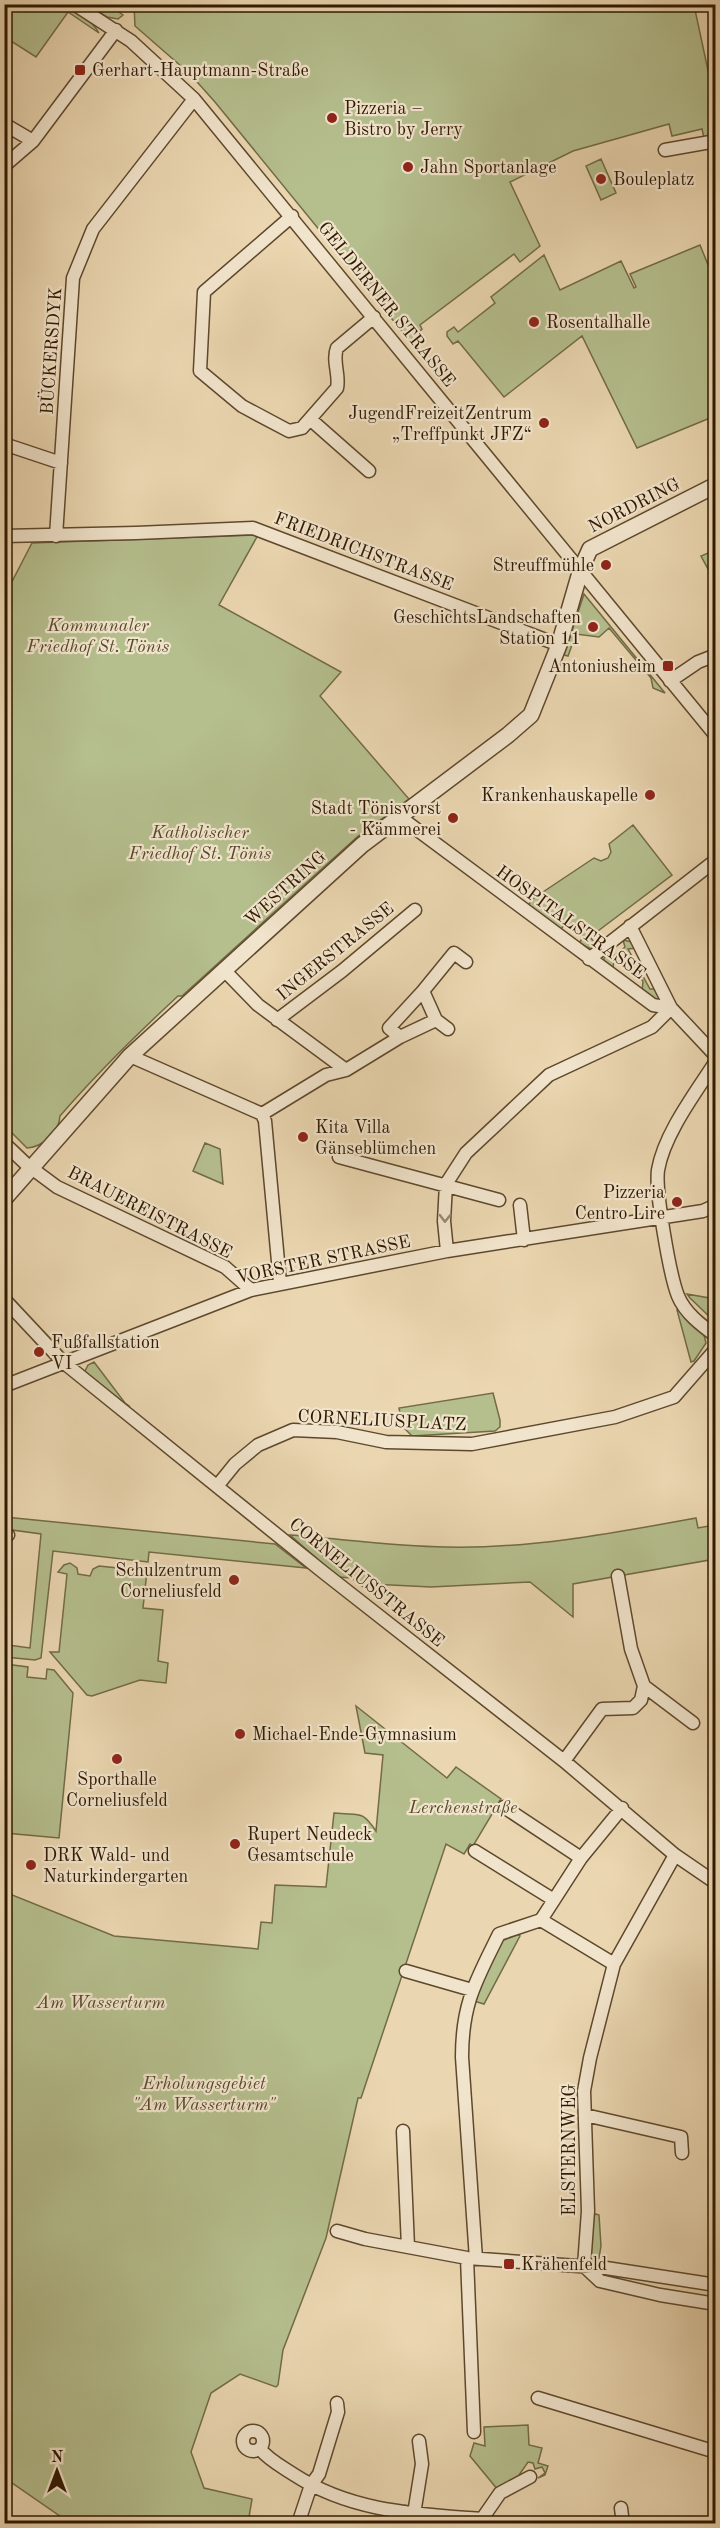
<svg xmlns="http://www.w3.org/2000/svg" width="720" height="2528" font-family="'Old Standard TT',serif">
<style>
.green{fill:#b5be8d;stroke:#726b46;stroke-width:1.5}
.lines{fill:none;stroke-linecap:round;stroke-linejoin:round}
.minor-casing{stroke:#5e482c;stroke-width:15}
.tertiary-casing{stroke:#5e482c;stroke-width:18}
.minor{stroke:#f1e4cc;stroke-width:12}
.tertiary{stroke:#f1e4cc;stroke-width:15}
.oneway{stroke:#9a8870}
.poi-dot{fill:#8f2418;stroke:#f1e4cc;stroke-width:2}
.labels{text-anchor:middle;stroke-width:4.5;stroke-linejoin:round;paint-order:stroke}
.poi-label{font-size:18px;fill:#2f1800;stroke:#f1e4cc;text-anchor:start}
.street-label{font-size:18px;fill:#2f1800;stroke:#f1e4cc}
.park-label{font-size:18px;font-style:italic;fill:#574a2a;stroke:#f1e4cc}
</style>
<rect width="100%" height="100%" fill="#ead6b0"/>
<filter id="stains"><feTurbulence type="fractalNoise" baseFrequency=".00333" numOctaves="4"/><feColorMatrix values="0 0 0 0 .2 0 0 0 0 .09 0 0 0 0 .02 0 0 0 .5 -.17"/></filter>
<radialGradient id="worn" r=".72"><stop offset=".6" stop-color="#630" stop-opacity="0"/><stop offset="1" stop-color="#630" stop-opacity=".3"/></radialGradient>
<path class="green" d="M5 5C39 5 79 0 99 33L68 12 36 57 8 39 5 40Z
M87 5H109L123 15 118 19 107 17Z
M134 5H694L715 103V137L704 138 702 129 672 136 669 124 573 151 510 182 540 246 520 262 514 254 420 325 422 329 418 333 423 339 414 346 215 102 190 74 135 26Z
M601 159 616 193 601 200 586 166Z
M700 245 715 282V416L637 448 582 336 504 397 458 341 453 344 447 336V332L454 327 458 332 495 303 491 297 544 255 560 290 621 261 634 288 636 287 630 274Z
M258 535 219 605 341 672 320 696 409 799 357 837 182 996H178C136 1035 97 1073 60 1116 59 1132 43 1147 27 1148L5 1126 4 597 32 543Z
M715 550 716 582H715L701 556Z
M584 594 665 693 653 688 651 678 609 628 599 637 576 634 568 656 564 655Z
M633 825 672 875 590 937 597 945 591 949 579 943 584 936 566 923 561 929 528 905 534 898 594 858 601 861 608 858 611 852 609 844Z
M623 940 632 942 638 948 628 949 650 989H660L661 997 658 1001 642 992 643 981 614 959 613 969 603 961 607 952 611 958 625 947Z
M205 1143 220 1149 223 1184 193 1171Z
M687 1294 715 1299V1322L690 1298Z
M677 1310H680L704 1335 706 1343 694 1361 691 1362Z
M94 1362 125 1403 129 1406 125 1407 88 1378 85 1371 88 1365Z
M493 1393 500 1420V1427L495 1431 412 1436 403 1427 399 1408Z
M5 1517 275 1544 306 1568 149 1552 148 1562 53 1551 41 1658 35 1660 5 1657 4 1642 8 1645 30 1648 41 1534 5 1529Z
M696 1518 698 1528 715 1525V1559L573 1584V1617L530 1582 431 1587 371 1584 367 1587 369 1592 352 1578 338 1577 290 1535C342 1539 394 1546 446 1547 530 1549 614 1533 696 1518Z
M70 1563 77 1568 78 1574 90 1576 93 1569 99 1566 147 1571 143 1608 163 1610 158 1661 168 1663 166 1683 140 1680 92 1696 87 1695 50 1652H59L67 1574 58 1572 64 1565Z
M5 1664 28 1667 27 1677 46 1679 47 1669 54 1670 73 1693 59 1838 5 1833Z
M356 1706 447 1778 456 1767 501 1799 473 1846 470 1844 464 1854 446 1844 361 2098H358L326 2238 283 2350 278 2385 276 2387 240 2374 211 2393 191 2452 204 2488 252 2499 248 2523H70L5 2478V1892L114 1936 258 1949 261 1922 272 1923 275 1885 326 1887 334 1813C360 1816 361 1809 376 1831L383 1755 365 1753Z
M518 1934 520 1936 484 2004 474 2001 499 1945 502 1941Z
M596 2214 599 2215 601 2246 599 2258 596 2260 590 2257 592 2216Z
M528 2425 529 2445 542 2448 538 2463 548 2466 545 2475 538 2478 545 2473 542 2467 535 2469 533 2463 528 2462 517 2478 498 2490 470 2456 474 2443 485 2446 484 2427Z"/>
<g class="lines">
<g class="minor-casing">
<path id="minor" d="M74 4 131 41 194 99 716 736
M4 124 33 141
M665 150 716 141
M4 166 33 141 116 30
M292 216 204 292 200 371 242 406 289 431 302 428 337 388C340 375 332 361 337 348L374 317
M310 419 369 471
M4 444 61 463
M4 536 136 533 253 528 559 645
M56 536 73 278 93 229 194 99
M670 681 698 662 716 655
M400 817 653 1005 671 1008 716 1056
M589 959 716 860
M224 970 258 1005 346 1070
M277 1020 342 971 415 910
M436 1020 423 991 454 953 466 962
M400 1037 389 1028 423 991
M130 1056 262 1114 265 1121 280 1283
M716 1061C696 1092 664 1134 658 1170 655 1191 670 1276 678 1296 685 1313 701 1325 716 1336
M262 1114 326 1075 346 1070 400 1037 436 1020 448 1029
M4 1143 26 1164 57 1187 225 1267 251 1290
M339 1157 499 1200
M520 1205 524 1240
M447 1251 444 1221 446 1184 466 1153 549 1075 652 1027 671 1008 630 926
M4 1299 63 1362 323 1572 564 1761 675 1855 716 1883
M4 1386 251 1290 447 1251 703 1211 716 1205
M218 1485 235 1464 258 1445 293 1430 337 1432 386 1442 472 1444 615 1417 674 1397 716 1349
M4 1534 8 1535
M618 1576 631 1649 644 1686
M564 1761 602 1709 633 1708 641 1700 644 1686 693 1723
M504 1807 581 1858
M475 1851 554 1900
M675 1855 614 1964 590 2058 584 2091 588 2211 584 2266 600 2281 660 2295 716 2304
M541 1920 614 1964
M406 1971 472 1990
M585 2115 681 2137 682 2153
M403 2131 408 2247
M337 2231 365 2239 467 2258 606 2268 716 2285
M467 2258 474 2432
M476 2259 462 2057C462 2003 476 1981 499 1934L541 1920 581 1858 622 1808
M538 2398 716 2452
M243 2441a10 10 0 1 1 20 0a10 10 0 1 1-20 0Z
M260 2449C269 2460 281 2466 293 2474 351 2512 415 2514 482 2519L491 2524
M621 2508 623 2524
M414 2514 422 2464 419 2441
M482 2519 500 2493 530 2477
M298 2524 311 2485 319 2474 338 2412 337 2403
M401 2524 405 2512"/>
</g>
<g class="tertiary-casing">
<path id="tertiary" d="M4 1199 130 1056 362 845 508 735 531 715 559 645 581 569 590 549 716 485"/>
</g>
<use href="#minor" class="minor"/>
<use href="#tertiary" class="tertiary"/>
</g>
<defs><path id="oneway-chevron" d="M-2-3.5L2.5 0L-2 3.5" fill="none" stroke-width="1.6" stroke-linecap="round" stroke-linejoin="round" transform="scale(1.5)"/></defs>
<use class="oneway" href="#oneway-chevron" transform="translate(445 1218) rotate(91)"/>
<g class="poi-dot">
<rect x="74" y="64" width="12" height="12" rx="3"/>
<circle cx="332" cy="118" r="6"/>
<circle cx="408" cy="167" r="6"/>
<circle cx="601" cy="179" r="6"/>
<circle cx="534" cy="322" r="6"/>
<circle cx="544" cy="423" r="6"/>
<circle cx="606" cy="565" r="6"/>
<circle cx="593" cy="627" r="6"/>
<rect x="662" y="660" width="12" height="12" rx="3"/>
<circle cx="650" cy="795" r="6"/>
<circle cx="453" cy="818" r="6"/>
<circle cx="303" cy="1137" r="6"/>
<circle cx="677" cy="1202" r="6"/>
<circle cx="39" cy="1352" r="6"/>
<circle cx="234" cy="1580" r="6"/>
<circle cx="240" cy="1734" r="6"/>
<circle cx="117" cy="1759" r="6"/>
<circle cx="235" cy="1844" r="6"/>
<circle cx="31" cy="1865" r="6"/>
<rect x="503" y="2258" width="12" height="12" rx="3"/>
</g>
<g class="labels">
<g class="poi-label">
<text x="92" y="76">Gerhart-Hauptmann-Straße</text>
<text x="344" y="114">Pizzeria –<tspan x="344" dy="21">Bistro by Jerry</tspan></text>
<text x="420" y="173">Jahn Sportanlage</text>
<text x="613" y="185">Bouleplatz</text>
<text x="546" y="328">Rosentalhalle</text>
<text x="532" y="419" text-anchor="end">JugendFreizeitZentrum<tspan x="532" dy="21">„Treffpunkt JFZ“</tspan></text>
<text x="594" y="571" text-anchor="end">Streuffmühle</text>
<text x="581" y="623" text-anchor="end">GeschichtsLandschaften<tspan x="581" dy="21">Station 11</tspan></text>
<text x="656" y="672" text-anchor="end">Antoniusheim</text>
<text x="638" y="801" text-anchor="end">Krankenhauskapelle</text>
<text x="441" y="814" text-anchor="end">Stadt Tönisvorst<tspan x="441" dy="21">- Kämmerei</tspan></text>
<text x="315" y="1133">Kita Villa<tspan x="315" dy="21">Gänseblümchen</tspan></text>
<text x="665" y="1198" text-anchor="end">Pizzeria<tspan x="665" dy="21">Centro Lire</tspan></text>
<text x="51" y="1348">Fußfallstation<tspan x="51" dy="21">VI</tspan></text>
<text x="222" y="1576" text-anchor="end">Schulzentrum<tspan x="222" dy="21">Corneliusfeld</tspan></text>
<text x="252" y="1740">Michael-Ende-Gymnasium</text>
<text x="117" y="1785" text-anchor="middle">Sporthalle<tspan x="117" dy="21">Corneliusfeld</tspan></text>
<text x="247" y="1840">Rupert Neudeck<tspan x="247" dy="21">Gesamtschule</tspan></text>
<text x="43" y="1861">DRK Wald- und<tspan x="43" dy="21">Naturkindergarten</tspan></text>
<text x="521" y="2270">Krähenfeld</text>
</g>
<g class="street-label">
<text transform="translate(387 304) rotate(51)" y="6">GELDERNER STRASSE</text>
<text transform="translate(51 351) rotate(-86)" y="6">BÜCKERSDYK</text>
<text transform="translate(634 505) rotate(-27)" y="6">NORDRING</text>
<text transform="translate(364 551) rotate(21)" y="6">FRIEDRICHSTRASSE</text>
<text transform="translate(285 888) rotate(-42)" y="6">WESTRING</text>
<text transform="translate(571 922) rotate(36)" y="6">HOSPITALSTRASSE</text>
<text transform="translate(335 951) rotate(-39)" y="6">INGERSTRASSE</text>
<text transform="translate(150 1212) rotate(27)" y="6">BRAUEREISTRASSE</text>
<text transform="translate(323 1259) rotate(-12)" y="6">VORSTER STRASSE</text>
<text transform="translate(382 1420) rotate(3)" y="6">CORNELIUSPLATZ</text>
<text transform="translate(367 1582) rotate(39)" y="6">CORNELIUSSTRASSE</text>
<text transform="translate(569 2150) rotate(-90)" y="6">ELSTERNWEG</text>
</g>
<g class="park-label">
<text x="98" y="631">Kommunaler<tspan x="98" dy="21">Friedhof St. Tönis</tspan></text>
<text x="200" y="838">Katholischer<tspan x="200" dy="21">Friedhof St. Tönis</tspan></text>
<text x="463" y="1813">Lerchenstraße</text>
<text x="101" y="2008">Am Wasserturm</text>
<text x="204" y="2089">Erholungsgebiet<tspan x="204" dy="21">"Am Wasserturm"</tspan></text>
</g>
</g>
<rect width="720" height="2528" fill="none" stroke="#ead6b0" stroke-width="24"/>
<rect x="6" y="6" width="708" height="2516" fill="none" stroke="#2f1800" stroke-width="3"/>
<rect x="12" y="12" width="696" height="2504" fill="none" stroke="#2f1800" stroke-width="1.5"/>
<g transform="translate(57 2471)" stroke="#f1e4cc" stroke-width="4.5" paint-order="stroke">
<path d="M0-4.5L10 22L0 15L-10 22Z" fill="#2f1800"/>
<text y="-9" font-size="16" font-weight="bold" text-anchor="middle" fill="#2f1800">N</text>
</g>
<rect width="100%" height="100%" filter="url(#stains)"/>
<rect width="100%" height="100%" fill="url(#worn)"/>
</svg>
